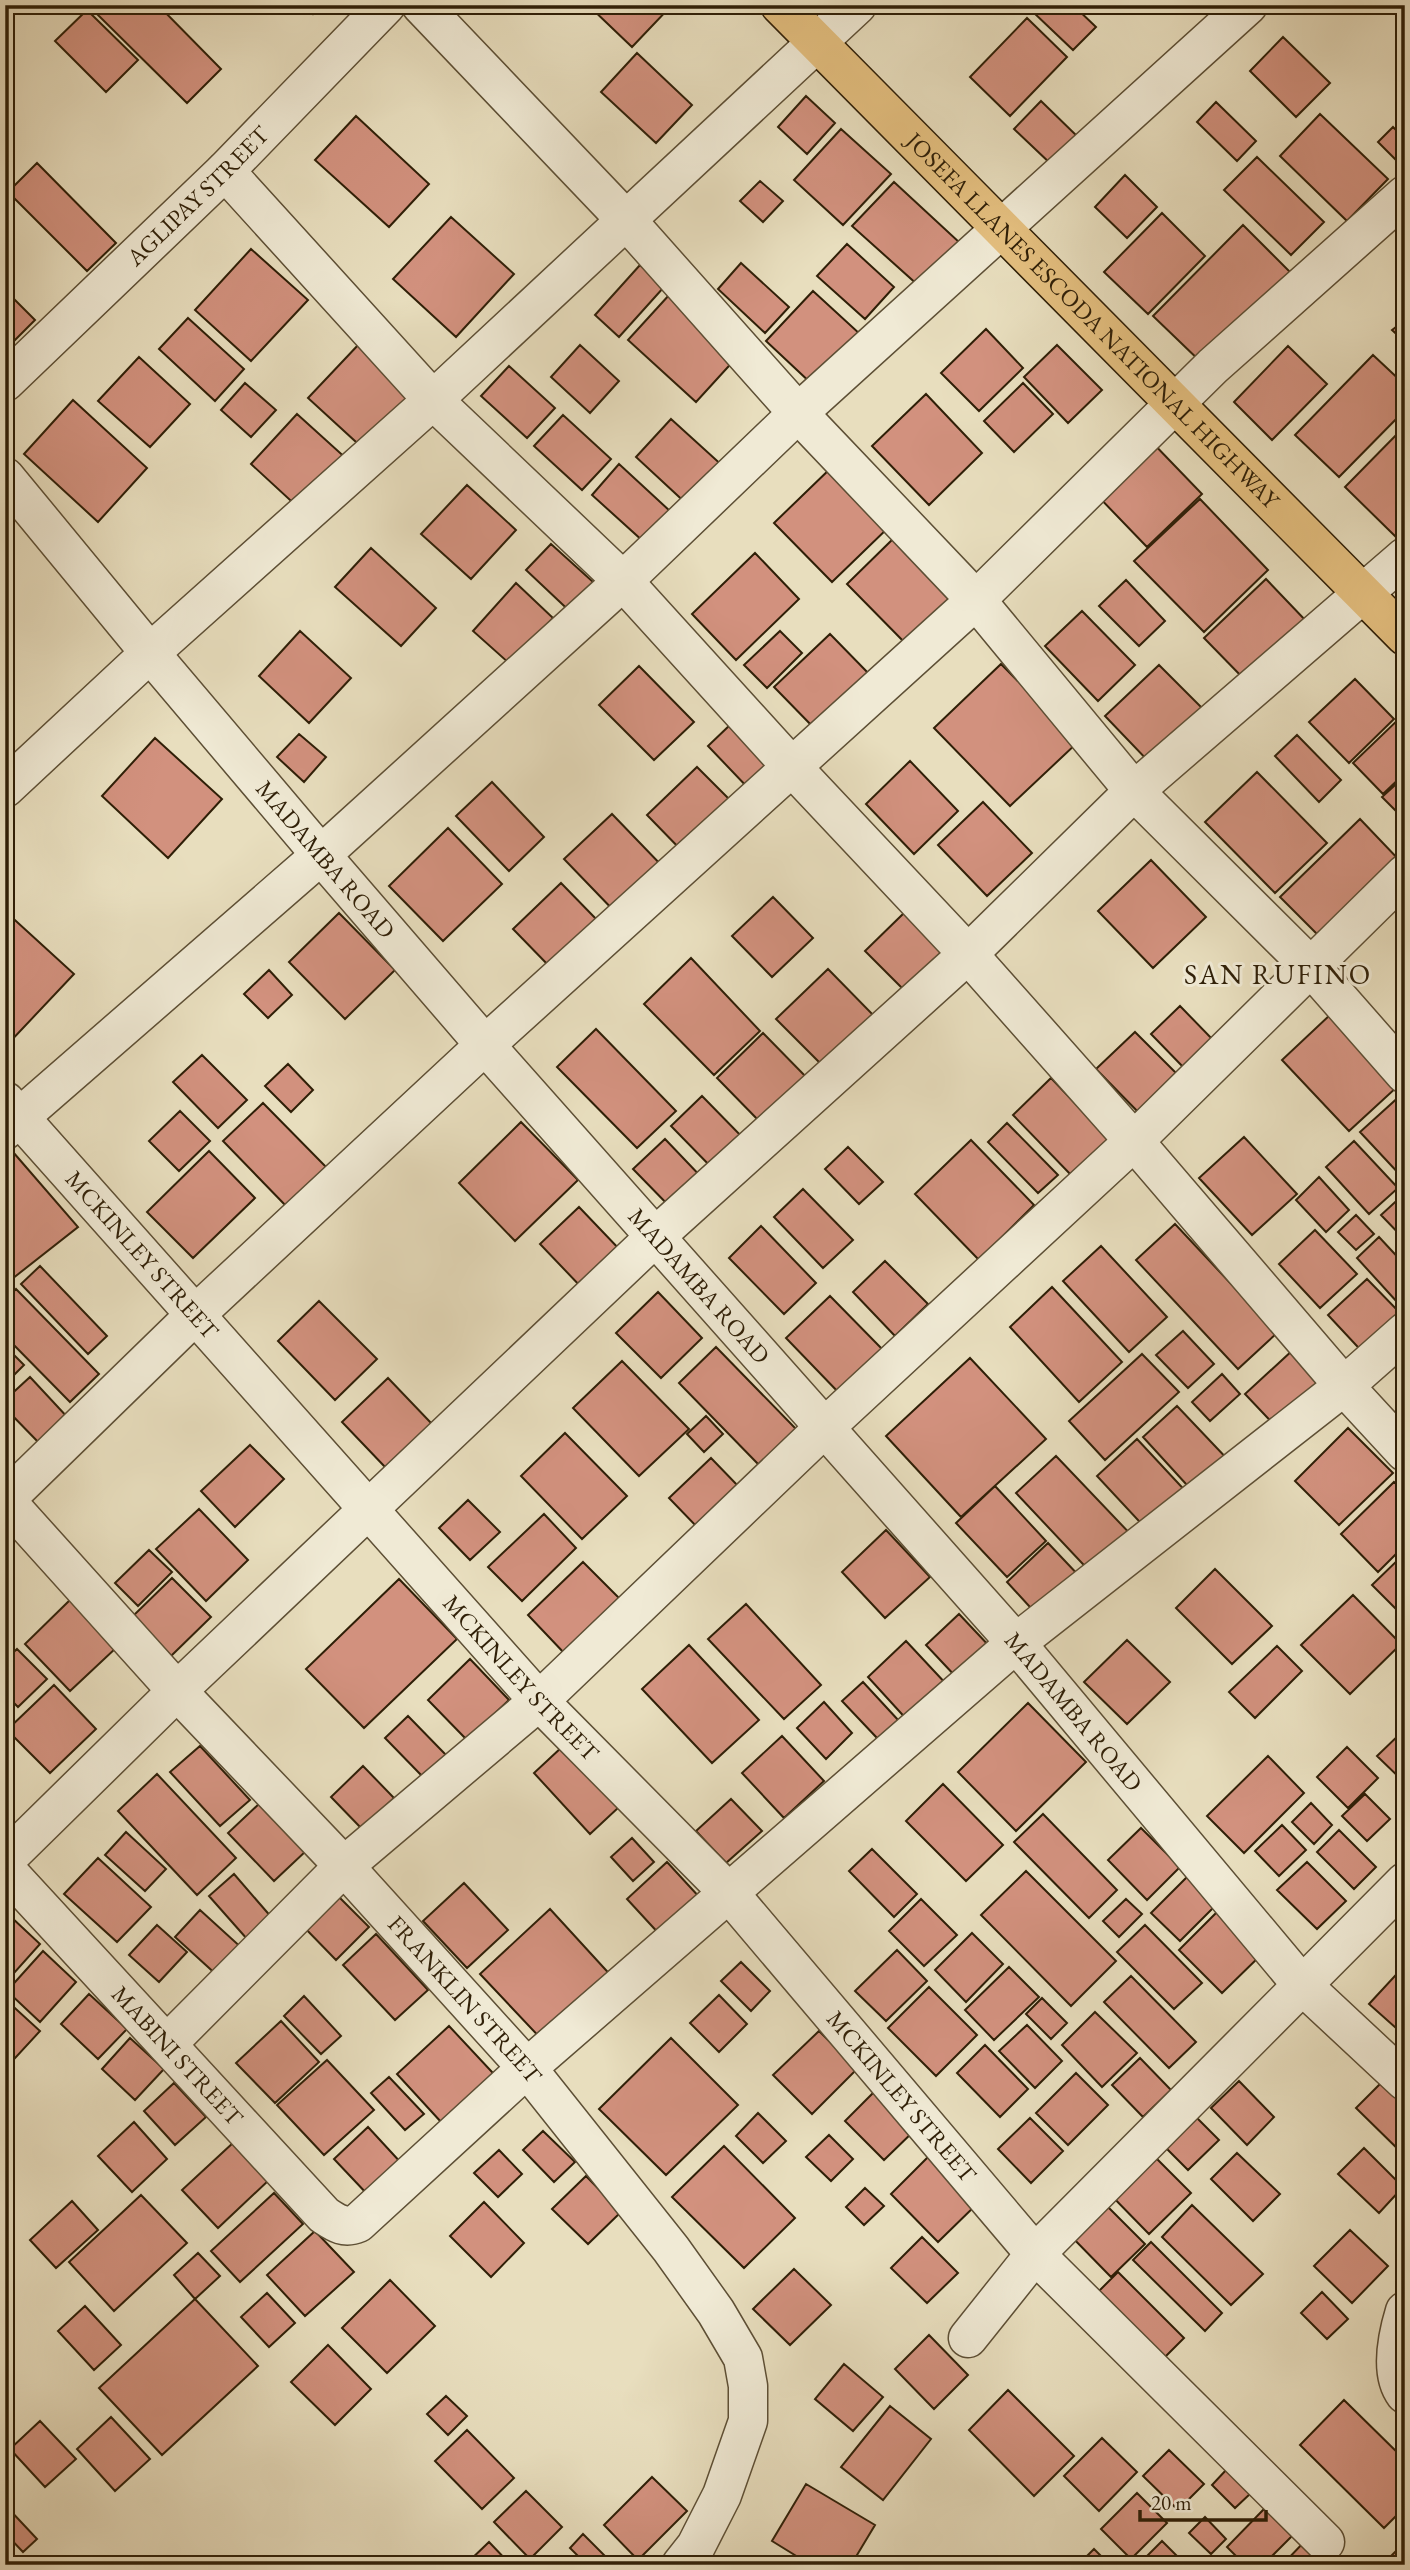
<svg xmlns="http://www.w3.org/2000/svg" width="1410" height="2570" font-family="'EB Garamond',serif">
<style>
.building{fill:#d2917e;stroke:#2f1f07;stroke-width:2}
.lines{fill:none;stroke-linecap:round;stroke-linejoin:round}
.minor-casing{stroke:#5d4f35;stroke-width:41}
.primary-casing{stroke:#2f1f07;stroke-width:41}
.minor{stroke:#f0ead5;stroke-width:38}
.primary{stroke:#e4bf7f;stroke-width:38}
.labels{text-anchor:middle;stroke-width:6;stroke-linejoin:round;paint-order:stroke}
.street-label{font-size:24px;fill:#2f1f07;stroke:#f0ead5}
.quarter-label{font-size:28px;letter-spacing:2px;fill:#2f1f07;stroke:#f0ead5}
</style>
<rect width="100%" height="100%" fill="#e8debe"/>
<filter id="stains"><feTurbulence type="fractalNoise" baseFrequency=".00286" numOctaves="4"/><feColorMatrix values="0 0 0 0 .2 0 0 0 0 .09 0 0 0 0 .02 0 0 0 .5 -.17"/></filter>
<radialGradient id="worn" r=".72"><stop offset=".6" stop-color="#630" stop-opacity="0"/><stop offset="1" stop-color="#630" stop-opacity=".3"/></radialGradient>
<path class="building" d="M108 5H158L221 69 187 103 98 15Z
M304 5H322L313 14Z
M588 5H672L632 47Z
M1040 5H1073L1096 27 1073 50 1033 12Z
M87 10 138 60 106 92 55 41Z
M1027 18 1067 57 1010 116 970 77Z
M1283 37 1330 83 1296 117 1250 71Z
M637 53 692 105 656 143 601 92Z
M806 96 835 123 807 154 778 127Z
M1041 101 1079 138 1052 165 1014 129Z
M1216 102 1256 141 1237 161 1197 122Z
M1320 114 1388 179 1347 221 1280 156Z
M356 116 429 184 389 227 315 160Z
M1393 127 1405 139V169L1378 142Z
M841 129 891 174 843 225 794 180Z
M1257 157 1324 222 1291 255 1224 190Z
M37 163 116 243 87 271 8 192Z
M1125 175 1157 207 1127 238 1095 207Z
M760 181 783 201 763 222 740 201Z
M894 182 960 243 919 286 852 226Z
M1162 213 1205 256 1148 314 1104 272Z
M451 217 514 274 456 337 393 279Z
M1243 225 1293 275 1204 365 1153 316Z
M847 244 894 287 865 319 817 276Z
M251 249 308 300 251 361 195 310Z
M741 263 789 307 765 333 718 289Z
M640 265 664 287 619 337 595 315Z
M5 290 35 320 5 350Z
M813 291 861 335 814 386 766 341Z
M670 294 738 356 696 402 628 340Z
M188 318 244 369 215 401 159 349Z
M1405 320V342L1392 330Z
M986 329 1023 368 979 411 941 373Z
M360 343 418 397 367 452 308 398Z
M580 345 619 381 590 413 551 377Z
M1057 345 1102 390 1068 423 1024 377Z
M1288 346 1327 384 1272 440 1234 402Z
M1373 355 1405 385V410L1339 477 1295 435Z
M139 357 190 404 150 447 98 401Z
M509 366 555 408 527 438 481 396Z
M245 383 276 410 251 437 221 410Z
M1023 383 1053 414 1014 452 984 421Z
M926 394 982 453 929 505 872 446Z
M73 400 147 468 98 522 24 454Z
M297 414 349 461 302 511 251 464Z
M563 415 611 459 582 490 534 446Z
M671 419 725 468 690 507 636 457Z
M1405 426V527L1396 537 1345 487Z
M1148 438 1202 494 1147 547 1093 491Z
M619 464 671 512 644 542 592 495Z
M834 465 891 525 832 582 774 523Z
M467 485 516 530 471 579 421 534Z
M1200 499 1268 570 1204 632 1134 561Z
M896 536 959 601 911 649 847 584Z
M551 544 603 591 578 619 526 570Z
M371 548 436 608 401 646 335 587Z
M755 553 799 599 736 660 692 614Z
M1266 579 1308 623 1247 682 1204 638Z
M1126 580 1165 621 1139 646 1099 606Z
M516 583 553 618 510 664 473 631Z
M1082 611 1135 665 1098 701 1045 646Z
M300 631 351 678 309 723 259 676Z
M780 631 802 653 767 688 744 665Z
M830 634 873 678 817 731 774 687Z
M1001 664 1078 742 1010 806 934 728Z
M1159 665 1206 712 1152 765 1105 716Z
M639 666 694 722 654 760 599 705Z
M1355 679 1394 719 1349 763 1309 722Z
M1405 713V773L1383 794 1353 763Z
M731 724 774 769 751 791 708 746Z
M299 734 326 757 304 782 277 757Z
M1297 735 1341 780 1319 802 1275 756Z
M155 738 222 799 168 858 102 796Z
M910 761 958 811 914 854 866 804Z
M697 767 737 807 686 855 647 815Z
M1257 772 1327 843 1275 893 1205 822Z
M1405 776V820L1382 797Z
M492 782 544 837 509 871 456 816Z
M983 802 1032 853 987 896 938 845Z
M612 814 666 870 619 916 564 859Z
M1360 819 1402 863 1323 940 1280 897Z
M448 828 502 884 443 941 389 886Z
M1151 860 1206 917 1153 968 1098 911Z
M561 883 600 923 552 969 513 929Z
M773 897 813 938 772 977 732 936Z
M5 911 74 974 7 1045 5 1044Z
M339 913 395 970 345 1019 289 962Z
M904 913 949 959 910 996 865 951Z
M691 958 760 1031 714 1075 644 1004Z
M828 969 878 1020 826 1069 776 1019Z
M269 970 292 995 268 1018 244 994Z
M1180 1006 1216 1043 1187 1071 1151 1034Z
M1331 1014 1398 1086 1349 1131 1282 1060Z
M596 1029 676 1111 637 1148 557 1067Z
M1135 1032 1184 1081 1145 1119 1096 1069Z
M763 1033 811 1082 764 1126 717 1078Z
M202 1055 247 1100 218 1128 173 1082Z
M288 1064 313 1090 291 1112 265 1086Z
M1051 1078 1111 1141 1073 1177 1013 1115Z
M1401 1095 1405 1099V1174L1402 1177 1360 1132Z
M702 1096 748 1143 717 1173 671 1126Z
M263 1103 329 1170 289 1209 223 1141Z
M180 1111 210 1141 179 1171 149 1141Z
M521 1122 578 1180 515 1241 459 1183Z
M1007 1123 1058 1175 1038 1193 988 1142Z
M1244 1137 1297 1194 1252 1235 1199 1178Z
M665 1139 707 1183 676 1213 633 1169Z
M971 1140 1034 1205 979 1260 915 1194Z
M1354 1141 1398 1188 1369 1214 1326 1167Z
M848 1147 883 1182 859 1204 825 1169Z
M209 1151 255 1198 193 1258 147 1212Z
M13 1152 78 1227 12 1279 5 1273V1158Z
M1319 1177 1349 1210 1326 1232 1296 1200Z
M803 1189 853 1240 823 1268 774 1217Z
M1405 1193V1240L1381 1215Z
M579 1207 622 1252 583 1289 540 1244Z
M1356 1215 1374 1234 1356 1250 1338 1232Z
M1175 1224 1277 1333 1238 1369 1136 1260Z
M761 1226 816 1283 784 1314 729 1258Z
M1315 1230 1357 1274 1320 1308 1279 1264Z
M1379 1237 1405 1265V1297L1398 1303 1357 1258Z
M1101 1246 1167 1317 1129 1352 1063 1281Z
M885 1261 928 1304 895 1336 853 1292Z
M40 1266 107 1336 88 1354 21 1284Z
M1367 1279 1405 1318 1369 1359 1328 1315Z
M1052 1287 1122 1362 1079 1402 1010 1327Z
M16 1289 99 1374 70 1402 5 1336V1300Z
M658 1292 702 1338 661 1378 616 1333Z
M830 1296 885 1352 841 1395 786 1338Z
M319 1301 377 1359 335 1400 278 1341Z
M1183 1331 1214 1364 1188 1388 1156 1355Z
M5 1346 24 1365 5 1384Z
M716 1347 796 1429 759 1465 679 1383Z
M1294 1349 1331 1389 1282 1433 1245 1394Z
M1142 1354 1179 1392 1105 1460 1069 1421Z
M970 1358 1046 1439 961 1517 886 1436Z
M622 1361 689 1429 639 1476 573 1408Z
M1222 1374 1240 1394 1210 1421 1192 1402Z
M30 1377 70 1420 43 1447 5 1408V1400Z
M388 1378 432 1424 386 1468 342 1422Z
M1177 1406 1232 1464 1197 1496 1143 1437Z
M706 1416 723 1434 704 1452 687 1434Z
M1348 1428 1393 1473 1339 1525 1295 1481Z
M565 1433 627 1496 582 1539 521 1476Z
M1137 1439 1191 1497 1151 1534 1097 1476Z
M250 1445 284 1479 235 1527 201 1491Z
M1056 1456 1137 1541 1097 1579 1016 1493Z
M711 1458 741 1489 699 1529 669 1498Z
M1394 1482 1405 1492V1545L1378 1572 1341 1534Z
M995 1486 1046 1541 1007 1577 956 1523Z
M468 1500 500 1532 470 1560 439 1528Z
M199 1509 248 1560 206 1601 156 1549Z
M544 1514 576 1548 522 1601 488 1567Z
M886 1530 930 1577 885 1618 842 1572Z
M1048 1543 1082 1579 1040 1618 1007 1582Z
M149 1550 172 1572 138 1606 115 1583Z
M1405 1553V1618L1372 1585Z
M583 1562 622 1601 566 1655 528 1615Z
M1215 1569 1272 1626 1232 1664 1176 1608Z
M172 1578 211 1617 171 1656 133 1616Z
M399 1579 457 1639 364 1728 306 1669Z
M1353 1595 1401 1644 1350 1694 1301 1645Z
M71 1599 117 1647 70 1691 25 1644Z
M746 1604 821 1685 784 1719 708 1639Z
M959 1614 992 1649 958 1679 926 1645Z
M1127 1640 1170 1682 1127 1724 1084 1682Z
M906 1641 949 1687 910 1723 868 1677Z
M689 1645 759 1720 712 1763 642 1689Z
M1277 1646 1302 1671 1255 1718 1229 1692Z
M17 1649 47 1679 18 1707 5 1694V1660Z
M470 1659 509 1700 467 1740 428 1700Z
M863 1682 899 1721 878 1739 842 1701Z
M54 1685 96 1729 50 1773 7 1730Z
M824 1702 852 1733 826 1759 797 1728Z
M1028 1703 1086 1762 1016 1831 958 1772Z
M408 1716 447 1756 424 1778 385 1738Z
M1405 1729V1783L1377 1756Z
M782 1736 824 1781 784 1818 742 1773Z
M200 1746 250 1800 220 1826 170 1772Z
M562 1747 619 1807 590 1834 534 1773Z
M1347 1747 1378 1778 1348 1808 1317 1777Z
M1268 1756 1304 1793 1244 1853 1207 1816Z
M363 1766 394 1798 362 1829 331 1797Z
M157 1774 236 1858 197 1895 118 1811Z
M943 1784 1003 1845 966 1881 906 1821Z
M1365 1794 1390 1819 1367 1841 1342 1816Z
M731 1799 762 1831 726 1863 696 1831Z
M261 1802 307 1850 274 1881 228 1833Z
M1311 1803 1332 1825 1314 1844 1292 1822Z
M1043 1814 1117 1890 1089 1918 1014 1842Z
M1282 1825 1306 1850 1279 1876 1255 1851Z
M1141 1828 1180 1867 1147 1900 1108 1860Z
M1339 1830 1376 1867 1354 1889 1317 1852Z
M126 1832 166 1869 145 1891 105 1855Z
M632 1838 654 1862 633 1881 611 1857Z
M872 1849 917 1894 894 1917 849 1871Z
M98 1858 151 1907 117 1942 64 1894Z
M667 1862 702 1900 662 1937 627 1899Z
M1307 1862 1346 1901 1317 1929 1277 1890Z
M1026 1871 1116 1961 1071 2006 981 1915Z
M234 1874 279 1926 255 1948 209 1896Z
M1188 1876 1217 1904 1180 1941 1151 1913Z
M464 1883 508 1930 467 1968 423 1921Z
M333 1891 369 1927 336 1960 300 1923Z
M921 1899 957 1935 924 1966 889 1931Z
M1126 1899 1142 1914 1119 1937 1103 1921Z
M550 1909 615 1980 546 2044 480 1974Z
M1220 1909 1263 1953 1222 1993 1179 1950Z
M200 1910 244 1950 219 1977 175 1937Z
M10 1916 40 1944 15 1972 5 1964V1921Z
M157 1925 187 1952 159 1982 129 1955Z
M1145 1925 1202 1983 1174 2009 1117 1952Z
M972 1933 1003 1964 966 2002 935 1970Z
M376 1934 428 1990 395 2020 343 1965Z
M897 1950 927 1981 886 2021 855 1991Z
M43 1951 76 1982 40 2022 7 1991Z
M741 1962 770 1991 751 2011 721 1981Z
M1405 1965V2036L1369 2004Z
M1009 1967 1039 1997 994 2040 965 2010Z
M1131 1976 1196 2042 1169 2068 1104 2002Z
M929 1987 977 2035 936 2076 888 2028Z
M89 1994 127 2029 98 2059 61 2024Z
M719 1995 747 2024 719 2052 690 2023Z
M304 1996 341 2036 321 2054 284 2016Z
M1042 1998 1067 2023 1051 2039 1026 2014Z
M5 1999 40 2031 5 2069Z
M1095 2012 1137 2053 1102 2087 1062 2045Z
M281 2021 319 2062 275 2103 236 2063Z
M1027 2025 1062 2061 1035 2088 999 2051Z
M449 2026 506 2087 453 2135 397 2074Z
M819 2031 857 2069 812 2114 773 2075Z
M130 2038 164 2069 135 2100 102 2069Z
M671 2038 738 2105 666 2175 599 2109Z
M985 2045 1028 2089 1000 2117 957 2073Z
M1140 2058 1171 2090 1143 2117 1112 2085Z
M327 2060 374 2110 324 2155 277 2105Z
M1076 2073 1108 2105 1068 2145 1036 2113Z
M389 2077 424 2114 405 2130 371 2093Z
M1239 2081 1274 2117 1247 2145 1211 2108Z
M1382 2082 1405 2105V2156L1356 2108Z
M174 2083 206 2117 175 2145 144 2111Z
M877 2089 917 2128 884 2160 845 2121Z
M758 2113 786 2141 763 2163 736 2136Z
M1192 2113 1219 2140 1188 2170 1161 2143Z
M1030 2118 1063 2151 1031 2183 998 2149Z
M134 2122 167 2159 132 2192 98 2156Z
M368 2127 403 2165 369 2196 334 2159Z
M543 2131 575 2162 554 2182 523 2150Z
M829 2135 853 2159 831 2181 806 2157Z
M234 2142 269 2180 218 2228 182 2190Z
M724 2146 795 2218 744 2268 672 2197Z
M1145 2147 1191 2193 1149 2234 1104 2188Z
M1364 2148 1403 2187 1379 2213 1338 2174Z
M499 2150 522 2174 498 2197 474 2173Z
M932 2153 980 2201 938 2242 891 2194Z
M1237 2153 1280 2194 1253 2221 1211 2179Z
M586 2176 621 2212 588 2244 552 2209Z
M865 2188 884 2206 864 2225 846 2207Z
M274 2193 303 2224 240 2282 211 2251Z
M141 2195 187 2243 114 2311 69 2262Z
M1098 2197 1145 2244 1111 2277 1065 2230Z
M72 2201 98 2230 56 2268 30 2240Z
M484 2202 524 2243 491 2277 450 2236Z
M1192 2205 1263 2274 1231 2305 1162 2237Z
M1350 2230 1388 2266 1352 2303 1314 2266Z
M315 2231 354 2272 305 2316 267 2275Z
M922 2237 958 2273 927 2303 891 2268Z
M1151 2242 1222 2313 1205 2331 1133 2260Z
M198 2253 220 2276 195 2299 174 2275Z
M794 2269 831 2305 790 2345 753 2309Z
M1118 2272 1184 2338 1158 2364 1092 2298Z
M390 2280 435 2326 387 2373 342 2328Z
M1322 2292 1348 2319 1327 2339 1301 2313Z
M267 2293 295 2323 269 2347 241 2317Z
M195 2299 258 2366 162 2455 99 2388Z
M85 2306 121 2345 94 2370 58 2331Z
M929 2335 968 2375 934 2409 895 2369Z
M328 2345 371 2389 335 2425 291 2382Z
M844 2364 883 2397 853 2431 815 2399Z
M1008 2390 1074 2456 1034 2496 969 2430Z
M446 2396 467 2416 448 2435 427 2414Z
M1344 2400 1405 2460V2507L1384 2528 1300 2445Z
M890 2406 931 2439 883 2500 841 2467Z
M111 2417 150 2459 115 2491 77 2449Z
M40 2421 76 2459 45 2487 10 2449Z
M467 2430 514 2478 482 2509 435 2461Z
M1102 2438 1137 2472 1099 2511 1064 2476Z
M1169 2450 1204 2484 1178 2510 1143 2476Z
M1227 2469 1251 2493 1235 2508 1212 2485Z
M652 2477 687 2511 638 2560 604 2525Z
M806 2484 875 2525 851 2565H811L772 2541Z
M526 2491 562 2527 530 2559 494 2522Z
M1137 2493 1167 2523 1131 2559 1101 2529Z
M7 2507 37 2539 23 2552 5 2533V2509Z
M1265 2508 1293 2535 1263 2565H1245L1227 2547Z
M1205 2517 1226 2539 1211 2554 1189 2533Z
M583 2534 604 2555 595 2565H587L570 2548Z
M1162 2541 1186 2565H1138Z
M1305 2541 1329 2565H1282Z
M489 2542 511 2565H465Z
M1405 2542V2565H1400L1391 2556Z
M1094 2549 1110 2565H1078Z"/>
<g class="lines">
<g class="minor-casing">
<g id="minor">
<path d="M421 5 627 221 798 413 976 600 1134 791 1311 967 1405 1074"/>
<path d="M225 171 433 400 623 581 792 767 968 954 1134 1141 1344 1386 1405 1452"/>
<path id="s1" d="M5 382 225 171 386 5"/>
<path id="s2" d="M5 477 150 653 321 855 485 1045 1016 1643 1302 1985 1405 2081"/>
<path d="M5 788 150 653 433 400 857 5"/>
<path id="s3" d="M5 1101 539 1701 729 1893 1035 2254 1325 2542"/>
<path d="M5 1130 321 855 623 581 798 413 1248 5"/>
<path d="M5 1500 196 1314 485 1045 976 600 1213 366 1405 195"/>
<path id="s4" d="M5 1500 177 1691 344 1866 527 2068 671 2249 716 2312 743 2358 748 2386V2421L722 2495 696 2546 681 2565"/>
<path d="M5 1860 177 1691 656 1236 968 954 1134 791 1405 557"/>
<path id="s5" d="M5 1869 324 2215C336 2223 344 2229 358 2223L527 2068 1016 1643 1344 1386 1405 1332"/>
<path d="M167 2044 344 1866 539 1701 824 1428 1134 1141 1405 874"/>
<path d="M1405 2311C1398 2334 1389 2373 1405 2394"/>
<path d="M968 2338 1035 2254 1405 1882"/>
</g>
</g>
<g class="primary-casing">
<g id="primary">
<path id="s6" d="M780 5 1405 636"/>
</g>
</g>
<use href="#minor" class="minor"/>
<use href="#primary" class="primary"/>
</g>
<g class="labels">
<g class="street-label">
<text dy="8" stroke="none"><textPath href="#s1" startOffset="268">AGLIPAY STREET</textPath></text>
<text dy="8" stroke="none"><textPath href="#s6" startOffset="444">JOSEFA LLANES ESCODA NATIONAL HIGHWAY</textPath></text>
<text dy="8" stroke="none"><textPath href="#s2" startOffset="499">MADAMBA ROAD</textPath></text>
<text dy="8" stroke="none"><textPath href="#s3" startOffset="206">MCKINLEY STREET</textPath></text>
<text dy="8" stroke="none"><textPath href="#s2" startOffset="1066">MADAMBA ROAD</textPath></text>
<text dy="8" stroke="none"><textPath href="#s3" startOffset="774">MCKINLEY STREET</textPath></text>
<text dy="8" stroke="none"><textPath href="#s2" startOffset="1633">MADAMBA ROAD</textPath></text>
<text dy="8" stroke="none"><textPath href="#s4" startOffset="679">FRANKLIN STREET</textPath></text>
<text dy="8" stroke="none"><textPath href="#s5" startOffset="254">MABINI STREET</textPath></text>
<text dy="8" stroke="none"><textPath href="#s3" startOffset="1340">MCKINLEY STREET</textPath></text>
</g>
<g class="quarter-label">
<text x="1278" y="984">SAN RUFINO</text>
</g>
</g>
<rect width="1410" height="2570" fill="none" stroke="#e8debe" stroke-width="28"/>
<rect x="7" y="7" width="1396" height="2556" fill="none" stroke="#2f1f07" stroke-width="3.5"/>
<rect x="14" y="14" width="1382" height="2542" fill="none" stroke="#2f1f07" stroke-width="2"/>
<path d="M1140 2510v10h126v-10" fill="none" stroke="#2f1f07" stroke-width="3.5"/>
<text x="1151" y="2510" font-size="21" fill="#2f1f07" stroke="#f0ead5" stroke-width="5" paint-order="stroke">20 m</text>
<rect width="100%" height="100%" filter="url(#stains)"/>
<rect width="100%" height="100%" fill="url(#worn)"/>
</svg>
